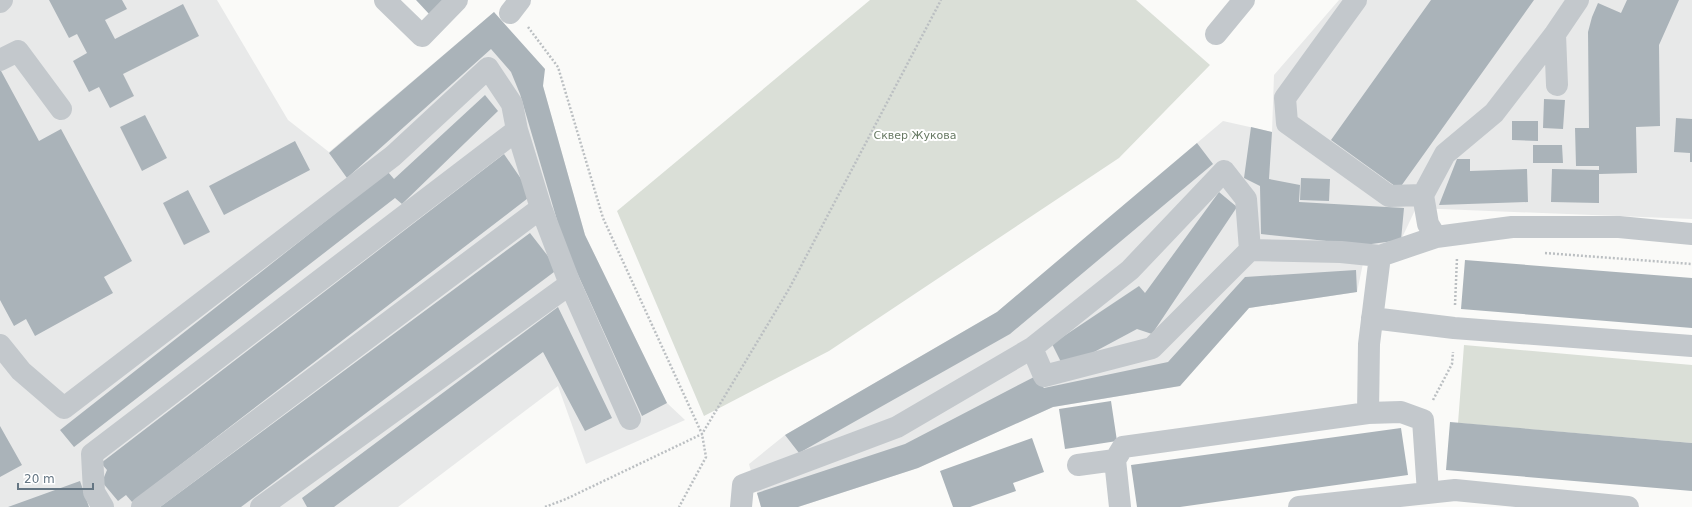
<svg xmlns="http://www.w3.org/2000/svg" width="1692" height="507" font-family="'DejaVu Sans',sans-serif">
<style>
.built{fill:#e8e9e9}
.green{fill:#dadfd7}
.building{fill:#aab3b9}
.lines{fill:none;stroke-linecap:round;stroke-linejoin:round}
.path{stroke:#bbbfc2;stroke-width:2.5;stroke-dasharray:2 2;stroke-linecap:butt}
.minor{stroke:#c3c8cc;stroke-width:22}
.labels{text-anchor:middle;stroke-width:4;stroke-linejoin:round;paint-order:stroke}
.park-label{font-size:11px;fill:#687a64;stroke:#fff}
</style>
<rect width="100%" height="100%" fill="#fafaf8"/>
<path class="built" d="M0 0H217L288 120 329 152 494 12 543 86 585 235 667 403 685 420 586 464 558 386 398 507H0Z
M1339 0H1692V219L1416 208 1401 240 1366 249 1357 292 1249 308 1180 386 1053 407 918 468 798 507H761L749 464 785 435 997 312 1223 121 1272 132 1274 75Z"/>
<path class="green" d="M870 0H1136L1210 65 1119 158 829 351 704 416 617 211Z
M1464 345 1692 365V443L1458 423Z"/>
<path class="building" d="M49 0H122L127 9 105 20 115 39 183 4 199 36 123 74 134 96 110 108 99 87 89 92 73 61 87 53 77 34 69 38Z
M416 0H445L430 15Z
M1431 0H1534L1399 189 1331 140Z
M1627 0H1679L1659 45 1660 126 1636 127 1637 173 1599 174V203L1551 202 1552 169 1599 170V166H1576L1575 128H1589L1588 32 1592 17 1598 3 1621 13Z
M494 12 545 69 543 86 585 235 667 403 642 416 564 244 520 94 511 72 491 49 347 178 329 153Z
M0 69 39 141 61 129 132 261 104 277 113 293 35 336 26 319 14 326 0 300Z
M485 95 498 111 402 204 395 198 74 447 60 430 388 172 394 179Z
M1544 99 1565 100 1563 129 1543 128Z
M145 115 167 158 142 171 120 127Z
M1676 118 1692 119V162H1690V153L1674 152Z
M1512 121H1538V141L1512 140Z
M1251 127 1272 132 1269 179 1300 185 1299 202 1404 208 1401 240 1364 245 1261 234 1260 186 1244 178Z
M295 141 310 170 224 215 209 186Z
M1197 143 1213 164 1010 334 799 453 785 435 997 312Z
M1533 145H1562L1563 163H1533Z
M504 154 532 195 132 502 126 495 118 501 102 482 107 470 101 463Z
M1457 159H1470V171L1527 169 1528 202 1439 205Z
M1301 178 1330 179 1329 201 1300 200Z
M188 190 210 232 184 245 163 203Z
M1219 192 1237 207 1152 334 1137 329 1081 359 1062 364 1052 344 1139 286 1145 293Z
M530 233 558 269 241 507H160Z
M1465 260 1692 278V328L1461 309Z
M1356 270 1357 292 1249 308 1180 386 1053 407 918 468 798 507H761L757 493 905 444 1034 377 1044 388 1168 362 1245 277Z
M558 307 612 418 585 431 543 352 334 507H307L302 498Z
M1111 401 1117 441 1065 449 1059 409Z
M1450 422 1692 443V491L1446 470Z
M0 426 22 465 0 477Z
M1401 428 1408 475 1180 507H1137L1131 465Z
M1032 438 1044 472 1013 483 1016 491 970 507H953L940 471Z
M80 481 89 507H8Z"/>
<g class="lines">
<path class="path" d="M528 27 558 67 603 218 702 434 706 457 679 507
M1545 253 1692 264
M1455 305 1457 258
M1433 400 1452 364 1453 352
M545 507 566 499 702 434 789 289 941 0"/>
<path class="minor" d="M385 0 422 36 457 0
M1356 0 1285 98 1287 123 1389 196 1423 195 1445 154 1494 113 1555 34 1578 0
M0 2 2 0
M510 13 520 0
M1216 34 1244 0
M1555 34 1557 85
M0 60 18 51 61 109
M1423 195 1428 224 1436 237
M1250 250 1341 252 1380 256 1436 237 1512 227H1619L1692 234
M1372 318 1454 328 1692 346
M0 345 21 371 64 408 393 156 488 68 512 104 517 130
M1368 413 1369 344 1380 256
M1078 465 1115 460
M103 507 94 492 92 454 517 130 541 208 570 284 630 419
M142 507 541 208
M261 507 570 284
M741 507 743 485 897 427 1032 348 1130 270 1224 171 1246 199 1250 250 1152 348 1044 376 1032 348
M1120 507 1115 460 1123 447 1368 413 1401 412 1423 420 1428 493
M1299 507 1455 490 1628 507"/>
</g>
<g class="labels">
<g class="park-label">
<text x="915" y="139">Сквер Жукова</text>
</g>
</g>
<path d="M18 483v6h75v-6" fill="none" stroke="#657683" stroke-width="2"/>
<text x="24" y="483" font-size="12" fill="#657683" stroke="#ffffff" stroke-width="3" paint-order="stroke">20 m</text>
</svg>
